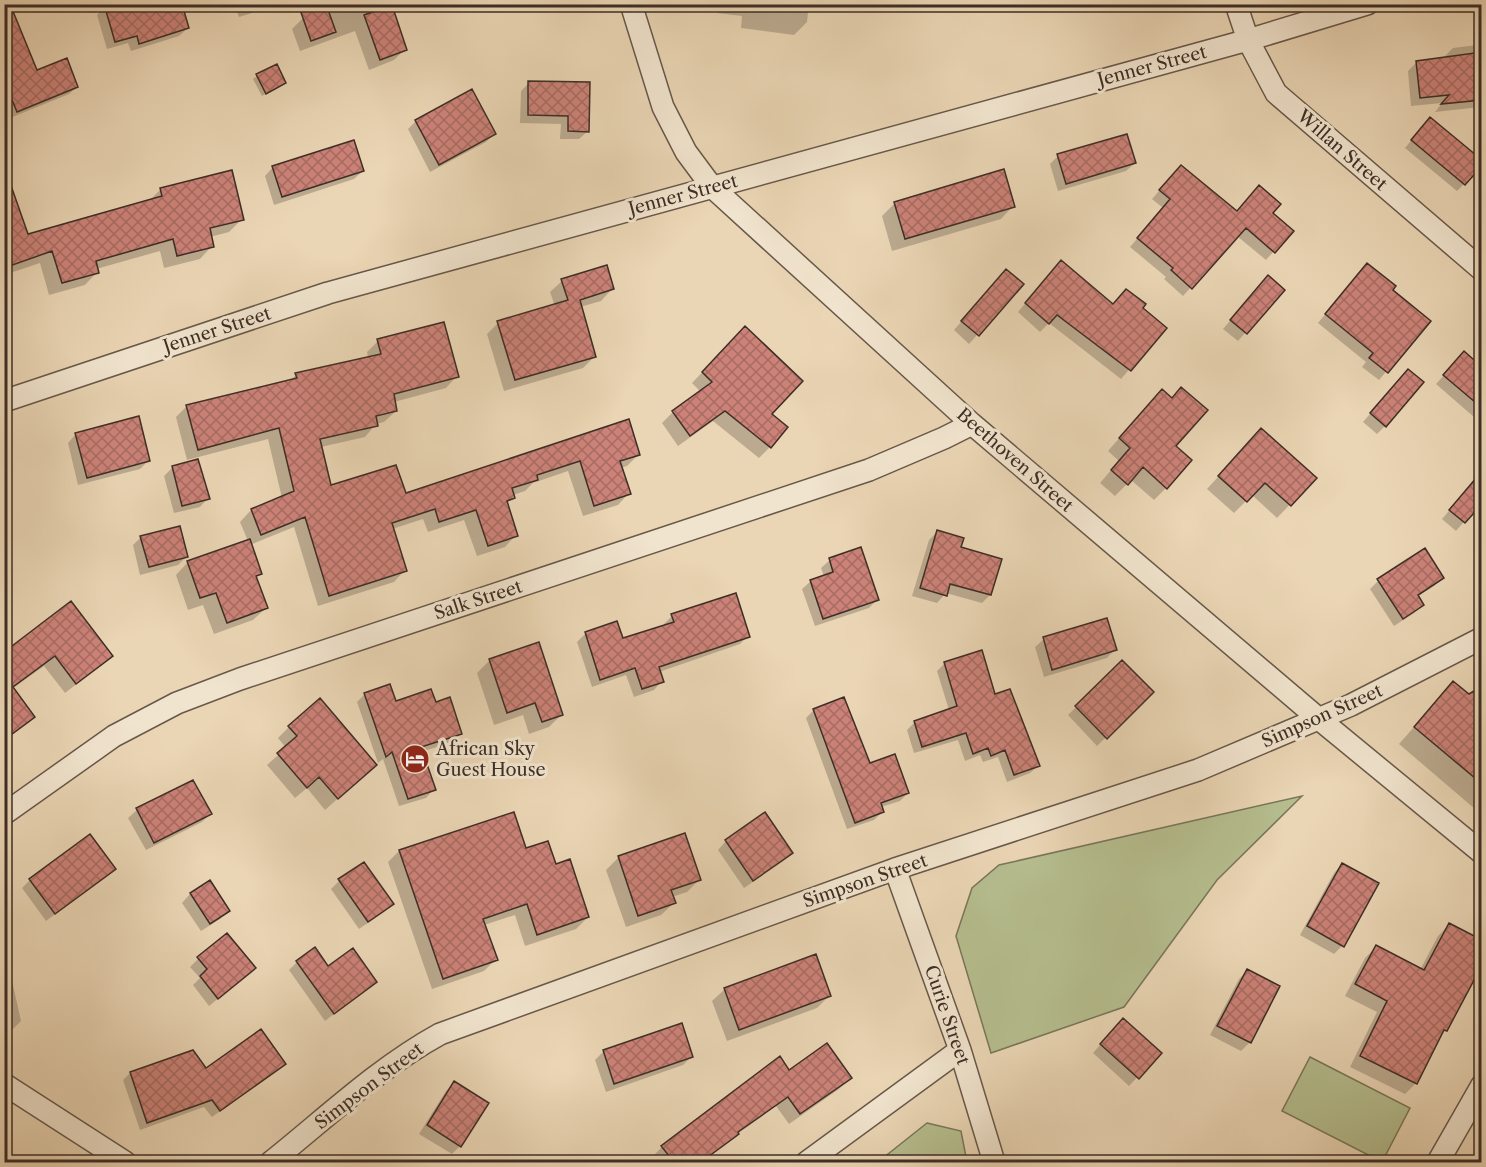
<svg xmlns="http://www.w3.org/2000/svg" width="1486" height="1167" font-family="'Libre Caslon Text',serif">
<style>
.green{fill:#b5bd8e;stroke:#79765a;stroke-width:1.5}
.shadow{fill:#0003}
.building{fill:url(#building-cross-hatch);stroke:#3d2e26;stroke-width:1.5}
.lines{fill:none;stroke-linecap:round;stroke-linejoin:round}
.service-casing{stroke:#68584a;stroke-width:14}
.minor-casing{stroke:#68584a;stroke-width:24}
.service{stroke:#f1e4ce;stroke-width:10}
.minor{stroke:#f1e4ce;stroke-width:21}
.labels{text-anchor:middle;stroke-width:6;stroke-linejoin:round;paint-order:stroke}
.street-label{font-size:18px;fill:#3d2e26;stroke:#f1e4ce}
.poi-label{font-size:18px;fill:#3d2e26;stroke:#f1e4ce;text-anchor:start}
</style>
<defs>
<pattern id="building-cross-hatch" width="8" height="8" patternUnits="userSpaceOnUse" patternTransform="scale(1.5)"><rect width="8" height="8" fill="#cc8278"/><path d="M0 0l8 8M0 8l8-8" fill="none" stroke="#a76b62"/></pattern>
</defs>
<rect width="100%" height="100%" fill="#ead5b4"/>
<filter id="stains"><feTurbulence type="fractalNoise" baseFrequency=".00333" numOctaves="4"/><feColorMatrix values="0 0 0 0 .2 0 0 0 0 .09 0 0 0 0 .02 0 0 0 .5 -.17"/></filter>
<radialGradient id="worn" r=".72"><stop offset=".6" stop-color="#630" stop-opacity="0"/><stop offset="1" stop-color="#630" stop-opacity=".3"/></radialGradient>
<path class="green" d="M1302 796 1217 880 1124 1007 991 1053 956 936 972 888 999 865Z
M1310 1057 1410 1108 1382 1162 1282 1111Z
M927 1123 961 1131 967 1162H878Z"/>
<path class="shadow" d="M234 4H281L239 17Z
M341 4H390L405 49 394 60 369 70 355 31 300 51 292 29 303 18Z
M718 4H809L807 22 794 35 741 28 742 16 717 13Z
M105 7 188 28 179 36 131 51 128 43 107 49 97 15Z
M4 32 36 72 77 87 69 94 10 118 4 105Z
M1482 41V105L1480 107 1435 112 1442 103 1411 106 1408 71 1417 62 1444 59V57L1453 48 1477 45Z
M257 76 285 83 262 96 253 79Z
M529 83 588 131 579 139H560L561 124 520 123 521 91Z
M416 121 494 134 486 142 430 172 408 129Z
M1423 126 1464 184 1457 191 1405 148Z
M1058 156 1135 163 1126 171 1058 191 1050 164Z
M273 167 363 171 354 179 274 205 265 176Z
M1173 175 1236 212 1271 213 1292 231 1266 260 1237 236 1183 296 1164 279 1166 277 1130 247 1163 208 1152 199Z
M161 189 242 219 229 232 210 237 212 246 200 259 164 268 160 251 96 269 97 272 85 285 49 295 40 263 4 275V199L27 236 149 201Z
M895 203 1013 206 1001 219 892 251 882 216Z
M1053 270 1112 305 1141 308 1165 328 1121 379 1049 323 1040 332 1018 312Z
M1359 273 1391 291 1429 321 1379 380 1362 367 1366 362 1318 323Z
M998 279 1022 284 969 344 954 330Z
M562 281 612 289 601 301 580 307 595 356 583 368 504 391 487 334 498 323 555 306 550 292Z
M1260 286 1283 290 1238 341 1223 329Z
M734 339 770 414V447L759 458 713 421 678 446 662 423 673 412 701 392 692 383Z
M378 341 457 376 446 388 394 402 396 411 384 422 376 424 365 437 321 447 330 487 405 495 628 421 639 454 627 466 621 468 629 493 618 505 583 516 568 471 533 483 525 491 513 495V497L506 504 516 535 505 547 477 556 464 520 428 532 423 519 392 529 405 570 394 582 318 606 294 527 250 545 260 574 256 578 266 608 253 620 214 634 203 605 188 610 176 575 188 562 248 541 240 522 251 510 282 498 268 439 187 460 176 417 187 406 290 381 296 375 368 358 367 352Z
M1456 362 1482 369V410L1474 417 1436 384Z
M1400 379 1385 426 1377 434 1363 422Z
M1150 403 1174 446 1166 488 1154 500 1131 480 1115 496 1100 483 1119 461 1108 451Z
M76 434 149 460 140 469 78 485 68 443Z
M1249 443 1315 478 1277 518 1252 495 1234 513 1207 489Z
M173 467 208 498 200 507 174 513 164 476Z
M1478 477 1482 501 1456 531 1442 519Z
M937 532 959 548 990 595 982 603 946 593 937 603 912 596 929 540Z
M141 537 186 557 178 565 140 575 133 545Z
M1425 551 1442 578 1434 586 1417 597 1422 605 1414 613 1394 626 1370 589 1378 581Z
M830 560 877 600 869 608 815 626 802 589 811 581 824 576 821 568Z
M672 616 748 636 740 644 659 672 662 681 654 690 634 697 626 675 592 687 577 642 585 634 616 623 622 640 664 626V624Z
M1044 639 1115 649 1107 658 1044 677 1035 647Z
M9 646 11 649 111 656 100 666 65 693 44 666 13 688 33 717 4 741V649Z
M981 652 994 696 1038 766 1030 773 1007 782 998 757 983 762 980 755 965 761 958 740 914 753 907 730 915 722 949 710 937 671 944 664Z
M490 660 562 714 549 727 529 734 523 715 494 725 477 673Z
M1122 662 1152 692 1097 746 1068 715Z
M1453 683 1469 696 1482 687V815L1399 744Z
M365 694 395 703H435L460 733 452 742 421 752 434 789 426 798 399 806 383 759 378 763 357 702Z
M814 710 869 765 908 793 900 801 881 807 882 812 874 820 847 829 806 718Z
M289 727 363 776 325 810 307 788 295 798 267 765 286 748 278 738Z
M193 782 210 814 202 822 146 850 128 818 137 810Z
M765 814 791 852 783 861 744 888 718 850 726 841Z
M525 850 555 866 588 917 576 929 525 946 515 915 484 925 496 959 484 971 432 989 388 862 399 851Z
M619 857 699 880 687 892 672 897 674 903 661 915 626 927 606 870Z
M364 864 392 904 384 912 359 929 331 889 339 881Z
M1342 864V946L1334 954 1300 935 1334 873Z
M114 869 46 921 22 888 30 880Z
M210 882 228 910 220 919 201 931 182 903 190 894Z
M1449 925 1445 1030 1439 1037 1416 1083 1405 1094 1350 1067 1377 1012 1345 996 1365 958 1376 947 1420 970 1438 936Z
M4 945 21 1021 13 1029 4 1031Z
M198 959 246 976 209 1006 193 985 200 978 190 967Z
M297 962 328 968 375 982 325 1021 289 970Z
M1247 971 1278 987 1250 1042 1241 1051 1210 1035 1239 979Z
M725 989 829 996 817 1008 727 1041 712 1001Z
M681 1025 691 1057 683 1065 606 1092 595 1060 603 1052Z
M1115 1028 1160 1053 1129 1086 1093 1053Z
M284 1064 276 1071 212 1117 204 1107 140 1130 123 1080 130 1073Z
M789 1072 850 1078 839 1089 789 1124 776 1106 736 1135 702 1162H655L651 1158 662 1147Z
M455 1083 460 1146 452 1154 419 1134 446 1091Z"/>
<path class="building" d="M4 4H10L37 70 67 58 78 87 17 112 4 80Z
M104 4H182L189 28 139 44 137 36 115 42Z
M298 4H326L336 32 311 41Z
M392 5 407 50 380 60 364 15Z
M1482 52V100L1441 104 1449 95 1420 98 1416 61Z
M277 64 286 83 266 94 256 74Z
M528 81 590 82 589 132 568 131V116L528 115Z
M472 89 496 134 439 165 415 120Z
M1430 117 1482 160V166L1465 185 1411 140Z
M1127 134 1136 163 1066 184 1057 154Z
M354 140 364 171 282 197 272 166Z
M1181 165 1237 211 1259 185 1281 204 1273 213 1294 231 1275 253 1246 228 1192 289 1171 270 1173 268 1137 238 1170 199 1159 190Z
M1004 169 1015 207 905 239 894 202Z
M232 170 244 220 210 228 214 247 177 256 173 239 96 261 99 273 62 283 52 251 4 268V177H8L28 234 162 196 160 188Z
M1061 260 1113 304 1126 289 1146 304 1143 308 1167 328 1131 371 1057 315 1049 324 1025 303Z
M1367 263 1396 286 1393 290 1431 321 1388 373 1369 358 1373 353 1325 314Z
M607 265 614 289 580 300 596 357 515 380 497 321 568 300 561 279Z
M1006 269 1024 284 979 336 961 321Z
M1268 275 1285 290 1247 334 1230 320Z
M444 322 459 377 394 394 397 411 376 416 378 426 320 439 331 485 396 465 406 493 629 419 640 455 620 461 631 494 594 506 580 461 537 475 538 480 512 488 515 498 507 501 518 536 488 546 476 510 439 522 435 509 392 523 407 571 329 596 305 517 261 535 251 509 294 491 279 428 198 450 186 405 297 378 295 373 381 354 377 339Z
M745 326 803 381 772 414 788 427 771 448 725 411 690 436 672 411 712 382 702 372Z
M1464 351 1482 367V408L1443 375Z
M1408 369 1424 382 1386 427 1370 413Z
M1181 387 1208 410 1176 446 1192 460 1167 489 1143 467 1128 485 1111 470 1130 448 1119 438 1162 389 1172 398Z
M139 416 150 461 87 478 75 433Z
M1261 428 1317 478 1291 506 1265 483 1247 502 1218 476Z
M198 459 210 499 182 506 172 466Z
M1482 471V504L1465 523 1449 510Z
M180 526 188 557 149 567 140 536Z
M937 530 964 538 961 547 1002 559 991 595 950 584 947 596 920 588Z
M250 539 262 574 256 576 268 608 227 623 216 593 200 598 187 561Z
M861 547 879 600 823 619 810 580 833 572 829 558Z
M1425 548 1444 578 1418 595 1424 605 1403 619 1377 579Z
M736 593 750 637 659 667 664 682 642 689 635 668 600 680 585 632 617 621 623 638 674 622 671 614Z
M71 601 113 656 76 684 55 656 13 687 35 717 4 740V652Z
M1107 618 1117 650 1052 670 1043 637Z
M539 642 563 715 542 722 535 703 507 713 489 659Z
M982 650 995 694 1010 689 1040 766 1014 775 1005 750 991 756 988 748 973 754 966 733 922 747 914 721 957 706 944 662Z
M1122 660 1154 692 1107 739 1075 706Z
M1453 681 1469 694 1482 686V784L1414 727Z
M390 684 396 701 431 689 436 702 450 697 462 734 421 747 436 790 408 799 392 752 386 757 364 693Z
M844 697 870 763 895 754 909 793 881 803 884 812 855 823 813 709Z
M320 698 377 765 338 799 319 777 307 788 277 753 297 736 288 726Z
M193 780 212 814 154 843 136 808Z
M514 812 526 848 548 841 556 864 570 859 589 917 537 935 527 904 483 919 498 960 443 979 399 850Z
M765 812 793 853 753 881 725 840Z
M685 833 701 880 671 890 676 903 638 916 618 856Z
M90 834 116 869 55 914 29 879Z
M364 862 394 904 368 922 338 879Z
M1342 863 1379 883 1344 947 1307 926Z
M210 880 230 911 210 924 190 893Z
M1449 923 1482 940V965L1447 1031 1444 1030 1417 1084 1360 1056 1387 1001 1355 984 1376 945 1424 970Z
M227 933 256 968 218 999 200 976 207 969 197 957Z
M315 947 328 966 353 948 377 982 334 1014 296 961Z
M816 954 831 996 739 1030 724 988Z
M1247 969 1280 986 1251 1043 1217 1026Z
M1123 1018 1162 1053 1139 1079 1100 1044Z
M682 1023 693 1057 614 1084 603 1050Z
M261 1029 286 1064 220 1111 212 1100 147 1123 130 1072 193 1050 206 1068Z
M827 1043 852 1078 800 1114 788 1097 738 1132 739 1134 701 1162H674L661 1146 780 1056 789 1070Z
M454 1081 489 1103 461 1147 427 1125Z"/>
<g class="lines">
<g class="service-casing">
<path id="service" d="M1482 175V193"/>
</g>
<g class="minor-casing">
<path id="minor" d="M631 4 663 107 686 152 712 187 972 424 1319 719 1482 853
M1236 4 1248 40 1276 93 1482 270
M4 401 328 293 1248 40 1367 4
M4 814 114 736 177 703 240 679 869 470 944 438 972 424
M895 869 960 1050 994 1162
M4 1084 125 1162
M271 1162C325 1119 378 1068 440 1034L895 869 1198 770 1351 705 1482 638
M807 1162 960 1050
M1438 1162 1482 1085"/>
</g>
<use href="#service" class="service"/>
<use href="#minor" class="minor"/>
</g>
<defs>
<g id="hotel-disc" transform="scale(1.5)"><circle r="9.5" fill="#8f2418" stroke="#f1e4ce"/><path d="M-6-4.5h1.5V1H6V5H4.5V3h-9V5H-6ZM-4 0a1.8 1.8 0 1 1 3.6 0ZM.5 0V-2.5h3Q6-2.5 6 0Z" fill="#fff"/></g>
</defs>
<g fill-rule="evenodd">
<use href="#hotel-disc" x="415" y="759"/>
</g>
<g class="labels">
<g class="street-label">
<text transform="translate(1152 66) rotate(-15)" y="6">Jenner Street</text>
<text transform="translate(1342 150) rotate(41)" y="6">Willan Street</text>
<text transform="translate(683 195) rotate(-15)" y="6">Jenner Street</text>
<text transform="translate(217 330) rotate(-18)" y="6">Jenner Street</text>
<text transform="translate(1015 460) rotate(41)" y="6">Beethoven Street</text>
<text transform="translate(478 600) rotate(-18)" y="6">Salk Street</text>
<text transform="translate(1322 716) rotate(-24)" y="6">Simpson Street</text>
<text transform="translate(865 881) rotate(-19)" y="6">Simpson Street</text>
<text transform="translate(947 1015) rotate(71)" y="6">Curie Street</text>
<text transform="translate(369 1086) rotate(-37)" y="6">Simpson Street</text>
</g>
<g class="poi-label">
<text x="436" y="755">African Sky<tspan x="436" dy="21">Guest House</tspan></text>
</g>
</g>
<rect width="1486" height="1167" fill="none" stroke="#ead5b4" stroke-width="24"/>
<rect x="6" y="6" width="1474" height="1155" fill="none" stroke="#3d2e26" stroke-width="3"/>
<rect x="12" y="12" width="1462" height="1143" fill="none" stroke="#3d2e26" stroke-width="1.5"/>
<rect width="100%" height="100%" filter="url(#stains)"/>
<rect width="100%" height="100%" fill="url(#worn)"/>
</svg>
